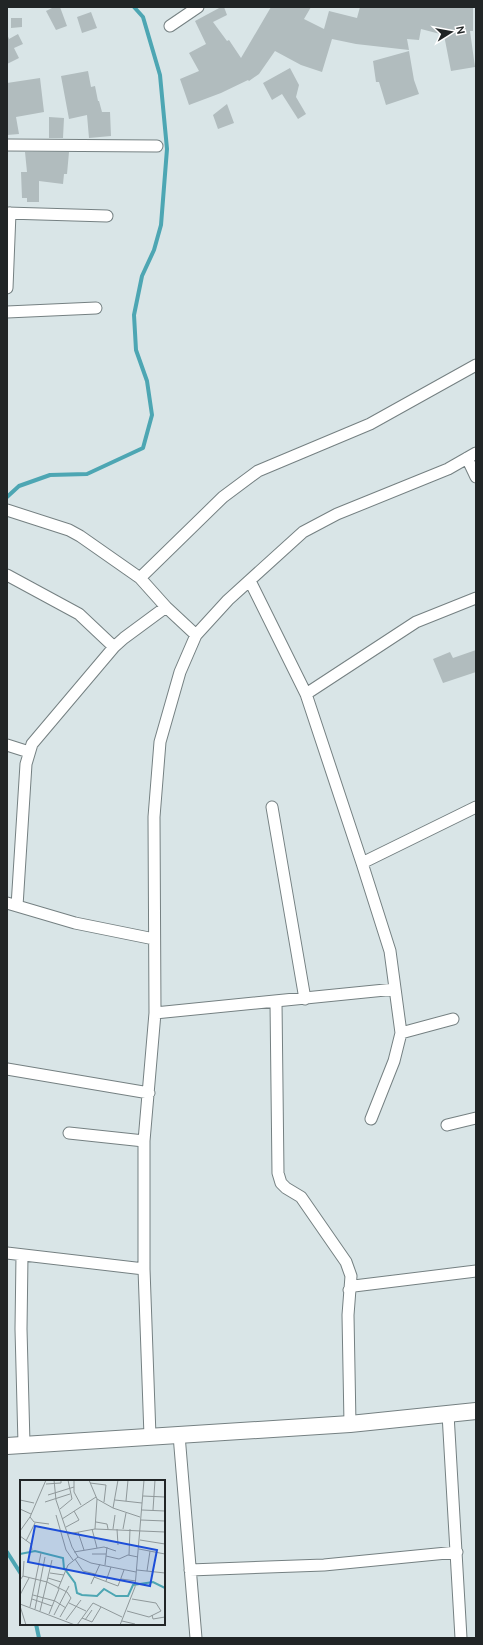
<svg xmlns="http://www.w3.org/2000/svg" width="483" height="1645" font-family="Ubuntu,sans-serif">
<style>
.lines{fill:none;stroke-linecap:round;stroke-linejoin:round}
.stream{stroke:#4da6b3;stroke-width:4}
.building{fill:#b1bcbe}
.street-casing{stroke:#758082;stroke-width:13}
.secondary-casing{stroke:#758082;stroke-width:18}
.street{stroke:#fff;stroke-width:11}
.secondary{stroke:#fff;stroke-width:16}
.inset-river{fill:none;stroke:#4da6b3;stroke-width:2}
.inset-road{fill:none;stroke:#8f989a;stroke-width:1}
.view{fill:#1d4ed8;fill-opacity:0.15;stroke:#1d4ed8;stroke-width:2}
.inset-edge{fill:none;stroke:#212526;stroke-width:2}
</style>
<rect width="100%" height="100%" fill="#d9e5e7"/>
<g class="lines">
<path class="stream" d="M7 497 19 486 50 475 87 474 143 448 152 415 147 381 136 350 134 315 142 276 154 250 161 225 167 149 160 75 143 17 134 7
M7 1552 21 1574
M36 1624 39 1638"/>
</g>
<path class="building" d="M54 7H60L67 26 56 30 46 11Z
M221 7H224L227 15 213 22 227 41 229 40 241 58 271 7H311L304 19 324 29 329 11 357 18 360 7H473V31H470L475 67 451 71 444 35 421 29 419 40 407 39 409 50 356 44 332 39 322 72 301 65 275 51 259 74 249 81 248 80 221 93 189 105 180 79 199 71 189 53 206 44 195 21Z
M91 12 97 28 82 33 77 17Z
M11 18H22V27L11 28Z
M7 34 9 39 18 34 23 44 14 48 19 58 7 64Z
M409 51 414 80 419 94 386 105 379 82H376L373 61Z
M290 68 299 85 296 97 306 114 298 119 282 94 272 100 263 83Z
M88 71 91 87 95 86 98 101H99L102 112H110L111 136 89 138 87 115 69 119 61 76Z
M40 78 44 112 16 117 19 134 7 135V83Z
M227 104 234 123 218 129 213 115Z
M49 117 64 118 63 138H49Z
M25 152H69L67 174H64L63 184 39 181V202H27V198H22L21 172H27Z
M476 650V672L443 683 433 659 450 652 453 658Z"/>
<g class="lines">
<g class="street-casing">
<path id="street" d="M170 26 198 7
M7 145 157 146
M7 213 107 216
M7 288 10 213
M7 312 96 308
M467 458 476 477
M7 510 69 530 80 536 140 578 166 607 196 635
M7 575 79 614 114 647
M140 578 223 497 258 471 370 424 476 365
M250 581 306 694 362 863 390 951 401 1033 394 1061 371 1119
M306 694 416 622 476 598
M7 745 29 752
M272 807 305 999
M362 863 476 807
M7 903 75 923 154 939
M17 906 26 764 32 744 114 647 124 638 166 607
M276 1002 278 1173 281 1183 286 1188 301 1197 346 1262 351 1276 348 1315 350 1424
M155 1013 395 989
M401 1033 453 1019
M7 1069 149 1093
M447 1125 476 1118
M69 1133 144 1141
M7 1253 144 1269
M22 1256 21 1329 24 1444
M349 1290 354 1286 476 1271
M448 1414 461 1638
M179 1435 196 1638
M150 1436 144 1269V1141L155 1013 154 817 160 742 180 672 196 635 228 600 303 532 337 514 448 469 476 453
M190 1570 324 1565 457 1552"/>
</g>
<g class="secondary-casing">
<path id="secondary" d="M7 1446 350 1424 476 1411"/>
</g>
<use href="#street" class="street"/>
<use href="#secondary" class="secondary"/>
</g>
<g transform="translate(20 1480)">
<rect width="145" height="145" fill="#d9e5e7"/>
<path class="inset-river" d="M0 74 15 71 43 78 44 88 55 103 57 113 62 115 77 116 84 109 96 116H108L113 105 133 102 145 108"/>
<path class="inset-road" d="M34 0 36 20 52 67 58 77 71 83 116 92M54 0V12L61 25M69 0 77 19 93 28 120 37M70 3 86 5 84 22M26 4 41 3V0M28 15 54 7M123 16 145 17M0 20 14 23M95 20 122 23M106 21 108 0M25 22 50 14M93 28 98 0M0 29 11 34M40 29 52 19 48 0M122 30 145 31M133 30 135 0M36 35 46 70 53 80M10 37 14 42 29 44M42 39 76 17M121 40 145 41M76 42 87 44 88 49M46 47 59 40 54 31M72 49 77 68M75 49 77 19M93 49 95 35M97 49 98 65M103 49 106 33M0 51 10 37 26 0M58 52 64 70M48 54 75 49 145 52M0 56 11 64 12 70M120 60 145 64M6 61 15 43M119 69 145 74M54 72 84 67 96 71M72 74H86M109 75 110 49M86 76 99 79 108 75 118 77M55 79 63 91 75 94M85 85 87 67M117 90 145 93M127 91 130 71M30 93 44 95M3 96 27 102M74 97 98 106 104 90M28 98 41 102M101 99 116 101M0 100 3 96 4 81M86 101 91 87M27 102 47 112M71 104 80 84M38 109 48 85 58 77M0 115 9 98M13 115 35 121 46 128M12 119 32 126M49 123 66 131M0 124 55 145M0 126 6 145M10 127 21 73M15 129 25 77M20 131 32 80M107 131 129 137 141 131 136 123 112 119M29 134 39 109M34 135 49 106M132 135 133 139 145 137M40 137 51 118 47 112M62 138 72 142 81 127M46 140 61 120M65 140 72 130M102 141 115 144M57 145 73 123 102 137M100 145 115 107 124 0"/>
<path class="view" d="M15 46 137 70 130 106 8 82Z"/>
<rect width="145" height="145" class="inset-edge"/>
</g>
<rect width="483" height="1645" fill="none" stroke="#212526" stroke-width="16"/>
<g transform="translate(451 32) rotate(79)" stroke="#ffffff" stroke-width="3" paint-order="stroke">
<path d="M0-3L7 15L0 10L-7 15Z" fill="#212526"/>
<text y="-6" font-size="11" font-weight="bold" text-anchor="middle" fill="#212526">N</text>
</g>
</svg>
